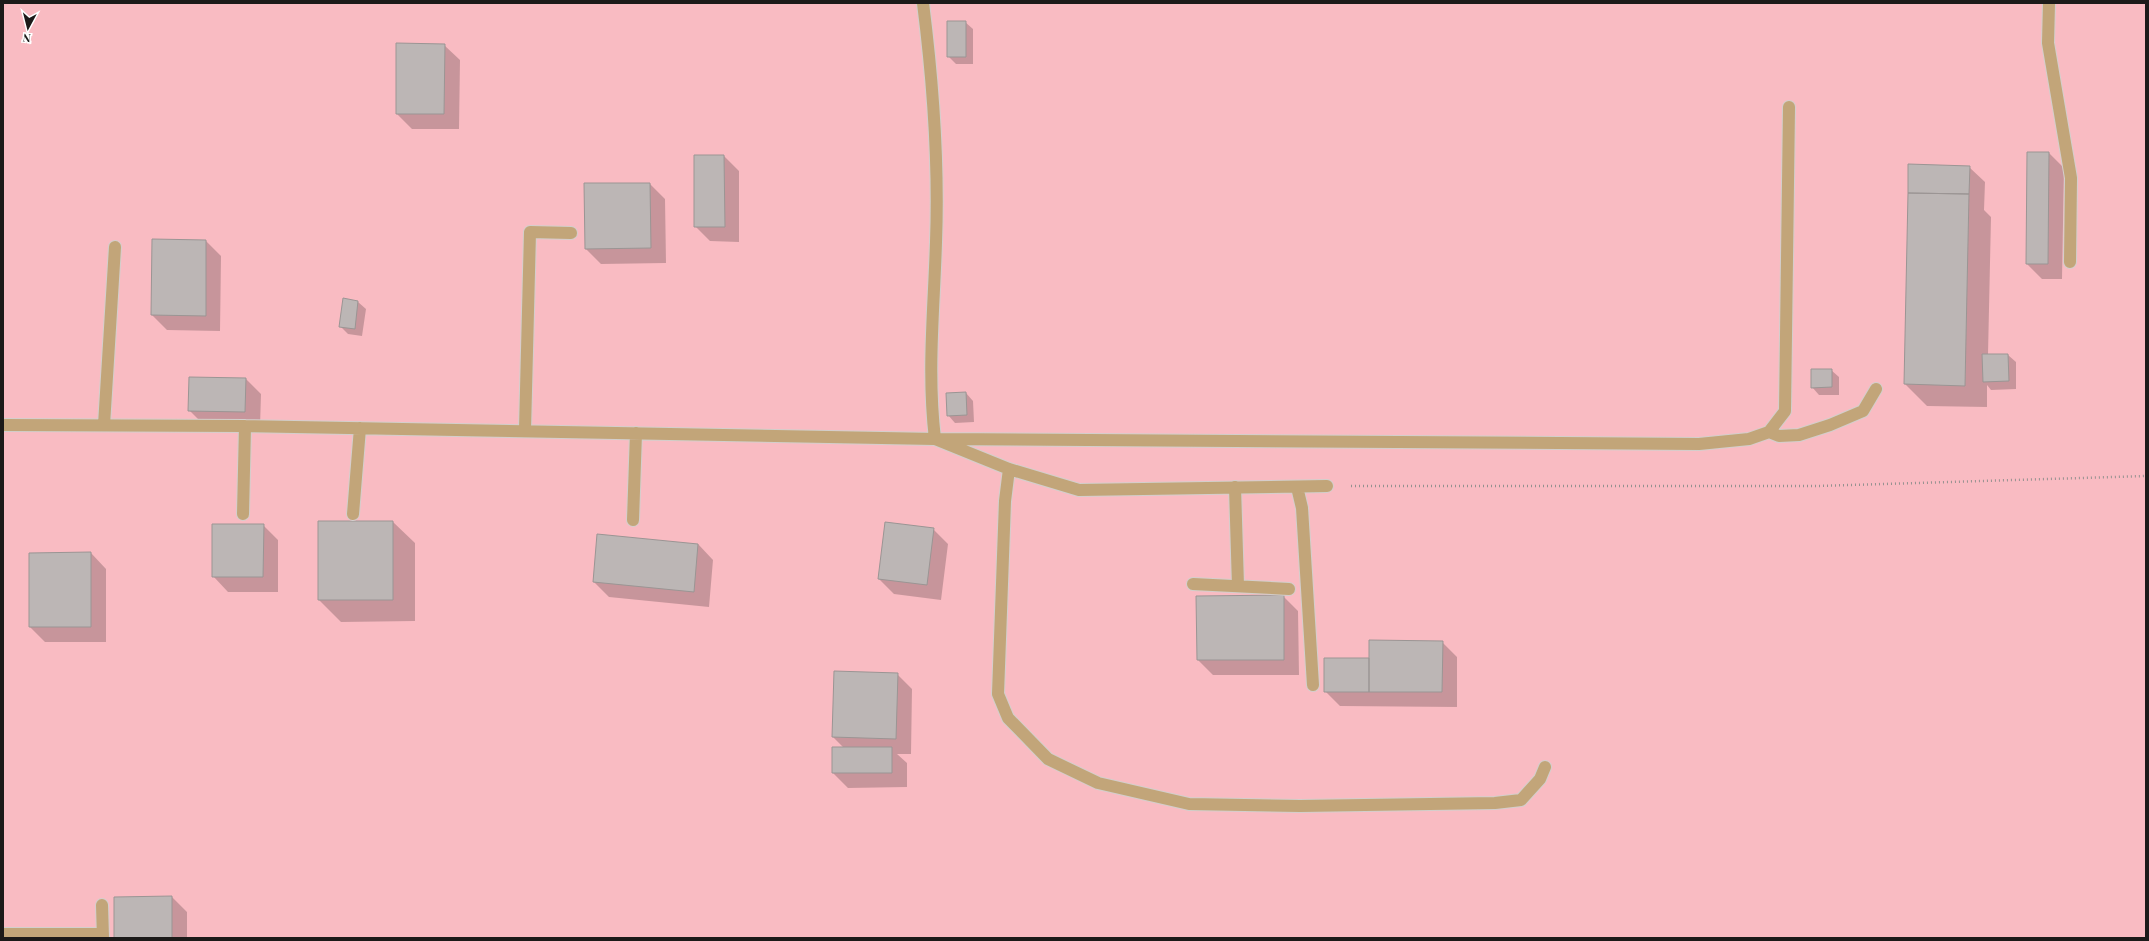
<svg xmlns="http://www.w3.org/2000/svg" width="2149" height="941" font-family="'Playfair Display',serif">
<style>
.green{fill:#f9bbc2}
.shadow{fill:#0003}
.building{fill:#bcb6b5;stroke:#9b9594}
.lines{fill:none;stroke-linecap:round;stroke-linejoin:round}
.minor-casing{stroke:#d3cfcc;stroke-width:14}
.path{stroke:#94918f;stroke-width:2.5;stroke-dasharray:1 3;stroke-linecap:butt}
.minor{stroke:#c2a579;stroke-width:12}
</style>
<rect width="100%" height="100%" fill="#f6f2ee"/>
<path class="green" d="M3 3H2146V938H3Z"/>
<path class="shadow" d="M965 22 973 29V64H956L948 56Z
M444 45 460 60 459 129H412L397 114Z
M2049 153 2064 168 2062 279H2042L2027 264Z
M724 156 739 171V242L710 241 695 226Z
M1969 167 1985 182 1984 210 1991 217 1988 355H2008L2016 362V389L1991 390 1987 385V407L1927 406 1905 384Z
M585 184H650L665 199 666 263 601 264 586 249Z
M206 241 221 256 220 331 167 330 152 315Z
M344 299 358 302 366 309 362 336 348 334 340 326Z
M1831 370 1839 377V395H1819L1812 387Z
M246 379 261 394 260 427 205 426 189 410Z
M966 393 973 401 974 422 955 423 948 415Z
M393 522 415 543V621L341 622 319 600Z
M263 525 278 540V592H228L213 576Z
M933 529 948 544 941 600 894 594 879 579Z
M698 544 713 560 709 607 609 597 594 582Z
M91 553 106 569V642H45L30 627V554Z
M1283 596 1298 611 1299 675H1213L1198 660Z
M1442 642 1457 657V707L1340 706 1325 691 1370 659Z
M835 672 897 674 912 689 911 754H897L907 763V787L848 788 833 773 844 748 833 737Z
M172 897 187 912V938H115Z"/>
<path class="building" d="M947 21H966V57H947Z
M396 43 445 44 444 114H396Z
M2027 152H2049L2048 264H2026Z
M694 155H724L725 227H694Z
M1908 164 1970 166 1969 194 1908 193Z
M584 183H650L651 248 585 249Z
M1908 193 1969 194 1965 386 1904 384Z
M152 239 206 240V316L151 315Z
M343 298 358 301 355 329 339 327Z
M1982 354H2008L2009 381 1983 382Z
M1811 369H1832V387L1811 388Z
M189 377 246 378 245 412 188 411Z
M966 392 967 415 947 416 946 393Z
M318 521H393V600H318Z
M885 522 934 528 927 585 878 579Z
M212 524H264L263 577H212Z
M597 534 698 544 694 592 593 582Z
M91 552V627H29V553Z
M1284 595V660H1197L1196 596Z
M1369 640 1443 641 1442 692H1369Z
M1324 658H1369V692H1324Z
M834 671 898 673 896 739 832 737Z
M832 747H892V773H832Z
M172 896V938H114V897Z"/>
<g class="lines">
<g class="minor-casing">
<path id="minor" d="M923 3C933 82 939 162 936 242 934 309 927 372 935 439L1699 444 1749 439 1769 432 1785 411 1789 107
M2049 3 2048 43 2071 178 2070 262
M3 425 245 426 935 439 1009 469 1079 490 1327 486
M104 425 115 247
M525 430 530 232 571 233
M1769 432 1779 436 1799 435 1830 425 1863 411 1876 389
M1009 469 1005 501 998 694 1008 718 1048 759 1098 783 1189 804 1300 806 1495 803 1521 800 1540 779 1545 767
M1235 487 1238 586
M1297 487 1302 508 1313 685
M243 514 245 426
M353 514 360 428
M633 520 636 433
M1193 584 1289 589
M102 905 103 938
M3 934H103"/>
</g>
<path class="path" d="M1351 486H1818L2146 476"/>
<use href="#minor" class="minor"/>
</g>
<rect width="2149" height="941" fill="none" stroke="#1c1a19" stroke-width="8"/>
<g transform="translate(28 28) rotate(187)" stroke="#ffffff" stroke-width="3" paint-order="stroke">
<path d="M0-3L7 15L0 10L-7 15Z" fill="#1c1a19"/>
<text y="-6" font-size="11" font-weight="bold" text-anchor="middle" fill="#1c1a19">N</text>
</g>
</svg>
